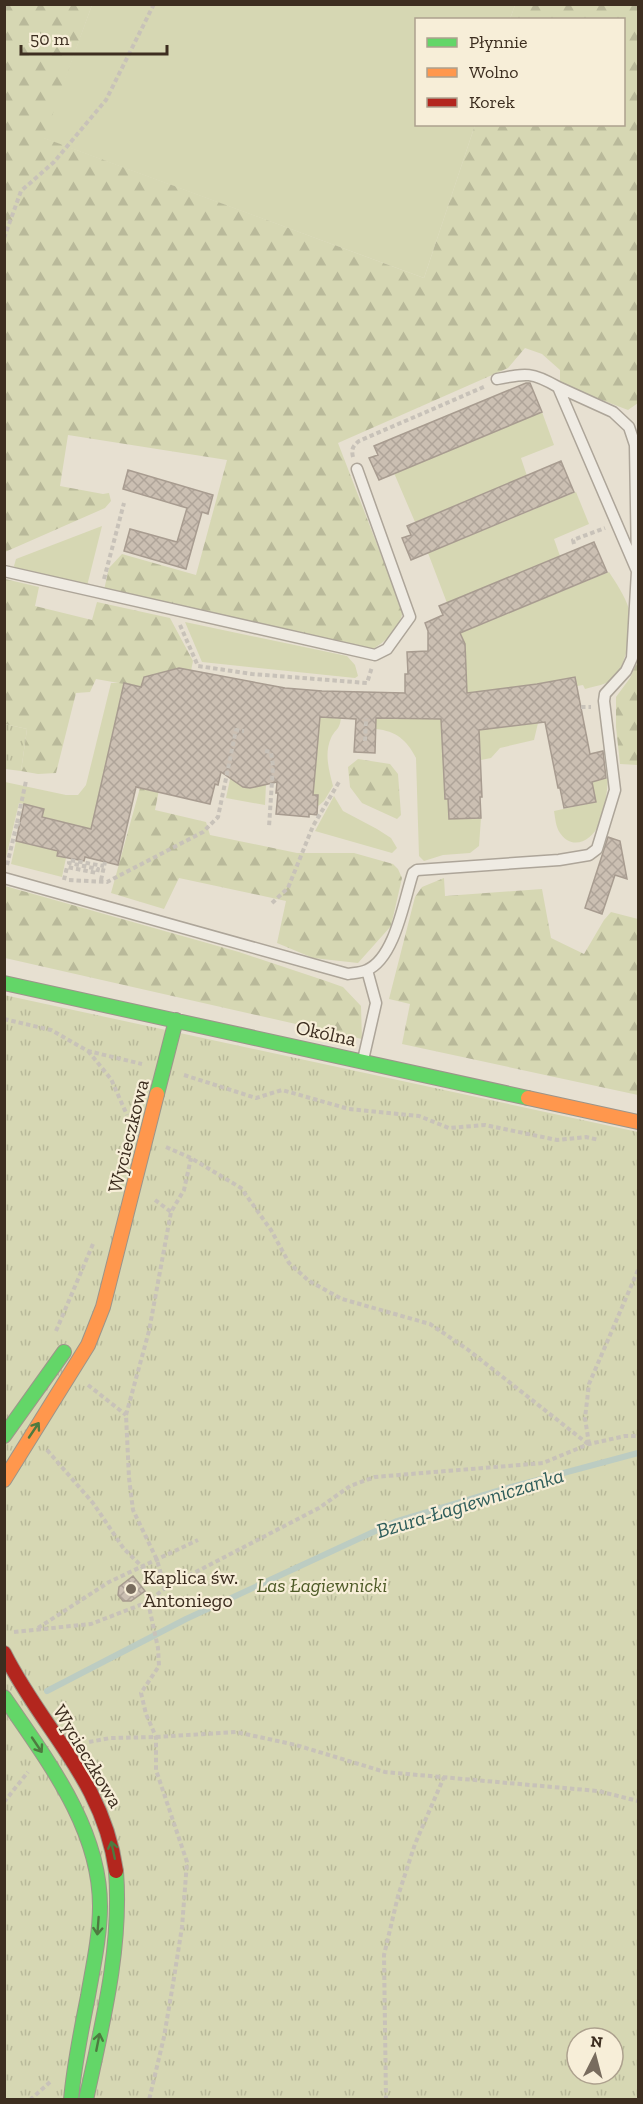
<svg xmlns="http://www.w3.org/2000/svg" width="643" height="2104" font-family="'Zilla Slab',serif">
<style>
.grass{fill:#d6d7b3}
.forest{fill:url(#forest-firs)}
.park{fill:url(#park-tufts);fill-rule:evenodd}
.lines{fill:none;stroke-linecap:round;stroke-linejoin:round}
.stream{stroke:#bcccc2;stroke-width:6}
.building{fill:url(#building-cross-hatch);stroke:#a89c90;stroke-width:1.5}
.lane-casing{stroke:#ada599;stroke-width:13}
.fast-casing{stroke:#9c958a;stroke-width:16}
.slow-casing{stroke:#9c958a;stroke-width:16}
.jam-casing{stroke:#9c958a;stroke-width:16}
.path{stroke:#c8c2b9;stroke-width:4;stroke-dasharray:4.5 3;stroke-linecap:butt}
.lane{stroke:#efebe3;stroke-width:10}
.fast{stroke:#63d668;stroke-width:14}
.slow{stroke:#ff974d;stroke-width:14}
.jam{stroke:#b3261e;stroke-width:14}
.oneway{stroke:#4e7a40}
.poi-dot{fill:#786c5e;stroke:#f7eed8;stroke-width:2}
.labels{text-anchor:middle;stroke-width:4.5;stroke-linejoin:round;paint-order:stroke}
.street-label{font-size:20px;fill:#3d2e20;stroke:#f7eed8}
.poi-label{font-size:20px;fill:#3d2e20;stroke:#f7eed8;text-anchor:start}
.park-label{font-size:20px;font-style:italic;fill:#4d5a26;stroke:#f7eed8}
.water-label{font-size:21px;font-style:italic;fill:#2f5d5a;stroke:#f7eed8}
</style>
<defs>
<pattern id="forest-firs" width="22" height="20" patternUnits="userSpaceOnUse" patternTransform="scale(1.5)"><rect width="22" height="20" fill="#d6d7b3"/><path d="M5 1l3.5 6h-7zM16 11l3.5 6h-7z" fill="#b9b99a"/></pattern>
<pattern id="park-tufts" width="24" height="20" patternUnits="userSpaceOnUse" patternTransform="scale(1.5)"><rect width="24" height="20" fill="#d6d7b3"/><path d="M3 7l-1-3M5 7V3M7 7l1-3M15 17l-1-3M17 17v-4M19 17l1-3" fill="none" stroke="#b9b99a"/></pattern>
<pattern id="building-cross-hatch" width="8" height="8" patternUnits="userSpaceOnUse" patternTransform="scale(1.5)"><rect width="8" height="8" fill="#cbbfb2"/><path d="M0 0l8 8M0 8l8-8" fill="none" stroke="#afa499"/></pattern>
</defs>
<rect width="100%" height="100%" fill="#e7e0d1"/>
<path class="grass" d="M92 5H515L510 19 416 20V124L475 125 424 278 43 138Z
M542 412 554 445 521 458 527 476 415 522 394 473Z
M576 492 589 524 554 539 560 556 447 603 428 553Z
M102 526 87 586 17 570 14 566 16 559Z
M609 572C616 583 625 596 629 609 633 627 627 663 615 677 608 685 594 686 585 689L583 685 577 686 575 677 537 684 467 693 465 644 460 633Z
M185 622 347 656 355 665 358 676 355 678 202 662Z
M111 683H124L91 829 42 817 44 809 19 803 5 862V782L66 795H78L86 785Z
M320 717H341C340 730 336 728 331 738 324 754 329 770 333 786L324 801 317 807 318 796 313 795Z
M376 718 441 719 445 799H448L449 819 481 818 479 846 470 853 443 855 424 861 419 856 416 758C407 740 396 731 376 729Z
M538 723 534 740 500 748 491 758 481 760 479 730Z
M232 770C243 798 247 784 266 784L265 805 226 798Z
M608 778C607 794 605 809 599 824 592 841 572 851 560 833 556 828 555 817 554 811L596 802 592 782Z
M334 796 343 811 377 829 391 838 397 848 392 853 315 831Z
M16 841 58 851 57 856 66 858 62 877 11 864Z"/>
<path class="forest" d="M4 5H92L44 138 424 278 475 125 624 124V20L510 19 515 5H638V403L628 410 560 384V370L542 354 525 348 508 368 338 443 403 612C397 631 390 638 373 649L104 590 109 568 122 554 196 575 227 460 68 435 60 486 103 494 109 493 111 501 105 508 5 552Z
M5 579 39 587 35 606 92 620 97 602 170 618 193 661 191 671 179 668 144 677 141 687 96 679 90 692 76 693 56 773 38 774 21 771 27 729 5 724Z
M638 660V765L620 764 616 727V697L630 678Z
M358 759 390 764 398 774 401 815 397 819 362 803 350 787 348 767Z
M143 777 161 780 155 810 206 822 210 835 297 853H354L393 864 398 869 402 878 391 926 358 963 313 958 277 943 286 901 179 878 164 909 111 893Z
M444 878 445 896 542 889 551 938 584 954 604 920 611 912 638 919V1095L402 1044 410 1004 389 999 415 897 422 887Z
M5 886 239 952 326 981 343 987 361 1006 362 1039 5 958Z"/>
<path class="park" d="M5 724 27 729 21 771 5 769Z
M4 995 638 1132V2099H5ZM577 2038H613V2074H577Z"/>
<g class="lines">
<path class="stream" d="M47 1691 186 1619 397 1521 500 1490 638 1453"/>
</g>
<path class="building" d="M526 383H530L542 412 379 480 369 458 378 455 374 446Z
M561 461 574 492 411 560 402 538 411 535 407 526Z
M128 470 213 495 208 514 202 512 186 569 124 551 130 529 177 542 187 508 123 489Z
M594 542 607 572 460 633 465 644 467 693 537 684 575 677 590 754 603 751 606 778 592 782 596 802 564 808 560 788H558L545 722 479 730 482 797H480L481 818 449 819 448 799H445L441 719 376 718 375 753 354 752 356 719 320 717 313 795H318L317 815 309 814V817L276 814 278 793H276L277 782 250 788 243 787 221 772 218 785 215 784 210 804 136 787 118 865 85 857 84 861 57 856 58 851 16 841 24 804 44 809 42 817 91 829 124 683 141 687 144 677 179 668 285 688 322 691 405 693V674H408L407 652 428 651V631L425 623 443 615 439 606Z
M608 837 620 841 627 879 615 875 602 914 585 908Z
M133 1576 145 1591 131 1601H123L118 1595 119 1587Z"/>
<g class="lines">
<g class="lane-casing">
<path id="lane" d="M558 387 613 412 629 427 635 445 637 565
M4 571 375 655 387 649 410 617 357 469
M4 878 348 974C353 973 361 973 367 970 395 958 404 900 413 873L417 870 559 860 589 855 597 849 615 790 604 701 605 694 626 671 632 658 637 571 558 387C532 372 527 373 497 379
M363 1060 376 1003 367 970"/>
</g>
<g class="fast-casing">
<path id="fast" d="M4 983 528 1098
M157 1094 176 1020
M4 1436 64 1352
M4 1697C46 1759 100 1827 100 1906 100 1936 93 1967 88 1996 81 2031 74 2065 71 2100
M86 2100C102 2025 122 1948 116 1871"/>
</g>
<g class="slow-casing">
<path id="slow" d="M528 1098 638 1122
M4 1480 88 1345 103 1307 157 1094"/>
</g>
<g class="jam-casing">
<path id="jam" d="M4 1653C43 1731 103 1779 116 1871"/>
</g>
<path class="path" d="M4 238 21 191 54 162 106 100 154 4
M353 457C351 449 353 446 359 441L486 386
M574 544 573 540 605 528
M104 579 124 503
M180 625 198 666 252 674 367 683 372 667
M581 707H591
M365 741 366 718
M265 751 271 752 273 766 269 827
M17 823 26 781
M7 865 17 823 20 824
M64 880 67 867 97 873 98 869 69 863V860L104 866
M69 880 107 882 203 832 218 817 236 730 244 731
M101 880 105 862
M272 903 288 888 313 826 339 782
M4 1019 51 1030 88 1051 142 1064
M88 1051 111 1079 127 1115
M184 1075 256 1098 282 1090 349 1109 419 1116 449 1128 485 1125 557 1140 586 1137 599 1140
M166 1147 191 1158 241 1188 271 1230 289 1263 309 1281 342 1299 430 1324 467 1349 588 1444
M155 1200 171 1212
M56 1331 93 1244
M88 1385 126 1415
M589 1444 585 1418 589 1384 638 1270
M47 1450 93 1503 124 1549 164 1588
M165 1588 157 1560 133 1510 129 1478 126 1415 149 1331 171 1212 184 1190 191 1158
M148 1602 158 1648 159 1666 141 1693 146 1714 156 1737V1770L187 1862 182 1927 173 1984 164 2037 149 2100
M38 1628 109 1582 198 1540
M14 1632 91 1624 148 1602 165 1588 319 1508 350 1486 375 1477 543 1463 589 1444 625 1436H638
M89 1742 110 1738 156 1737 236 1732 296 1745 385 1772 598 1791 638 1801
M4 1802 28 1772
M30 2100 50 2082
M386 2100 384 1955 398 1896 415 1844 444 1777"/>
<use href="#lane" class="lane"/>
<use href="#fast" class="fast"/>
<use href="#slow" class="slow"/>
<use href="#jam" class="jam"/>
</g>
<defs><path id="oneway-shaft" d="M-6 0H5M1.5-3L5.5 0L1.5 3" fill="none" stroke-width="1.6" stroke-linecap="round" stroke-linejoin="round" transform="scale(1.5)"/></defs>
<g class="oneway">
<use href="#oneway-shaft" transform="translate(34 1430) rotate(-56)"/>
<use href="#oneway-shaft" transform="translate(37 1745) rotate(56)"/>
<use href="#oneway-shaft" transform="translate(113 1850) rotate(-102)"/>
<use href="#oneway-shaft" transform="translate(98 1926) rotate(94)"/>
<use href="#oneway-shaft" transform="translate(98 2042) rotate(-79)"/>
</g>
<circle class="poi-dot" cx="131" cy="1589" r="6"/>
<g class="labels">
<g class="street-label">
<text transform="translate(326 1033) rotate(12)" y="7">Okólna</text>
<text transform="translate(128 1136) rotate(-76)" y="7">Wycieczkowa</text>
<text transform="translate(88 1756) rotate(59)" y="7">Wycieczkowa</text>
</g>
<g class="poi-label">
<text x="143" y="1584">Kaplica św.<tspan x="143" dy="23">Antoniego</tspan></text>
</g>
<g class="park-label">
<text x="322" y="1592">Las Łagiewnicki</text>
</g>
<g class="water-label">
<text transform="translate(470 1503) rotate(-17)" y="7">Bzura-Łagiewniczanka</text>
</g>
</g>
<rect width="643" height="2104" fill="none" stroke="#3d2e20" stroke-width="12"/>
<rect x="415" y="18" width="210" height="108" fill="#f7eed8" stroke="#ada18e" stroke-width="1.5"/>
<rect x="427" y="38" width="30" height="9" fill="#63d668" stroke="#ada18e" stroke-width="1.5"/>
<text x="469" y="48" font-size="18" fill="#3d2e20">Płynnie</text>
<rect x="427" y="68" width="30" height="9" fill="#ff974d" stroke="#ada18e" stroke-width="1.5"/>
<text x="469" y="78" font-size="18" fill="#3d2e20">Wolno</text>
<rect x="427" y="98" width="30" height="9" fill="#b3261e" stroke="#ada18e" stroke-width="1.5"/>
<text x="469" y="108" font-size="18" fill="#3d2e20">Korek</text>
<g transform="translate(595 2056) rotate(6)"><circle r="28" fill="#f7eed8" stroke="#ada18e" stroke-width="1.5"/>
<path d="M0-4.5L10 22L0 15L-10 22Z" fill="#786c5e"/>
<text y="-9" font-size="16" font-weight="bold" text-anchor="middle" fill="#3d2e20">N</text>
</g>
<path d="M21 45v9h146v-9" fill="none" stroke="#3d2e20" stroke-width="3"/>
<text x="30" y="45" font-size="18" fill="#3d2e20" stroke="#f7eed8" stroke-width="4.5" paint-order="stroke">50 m</text>
</svg>
